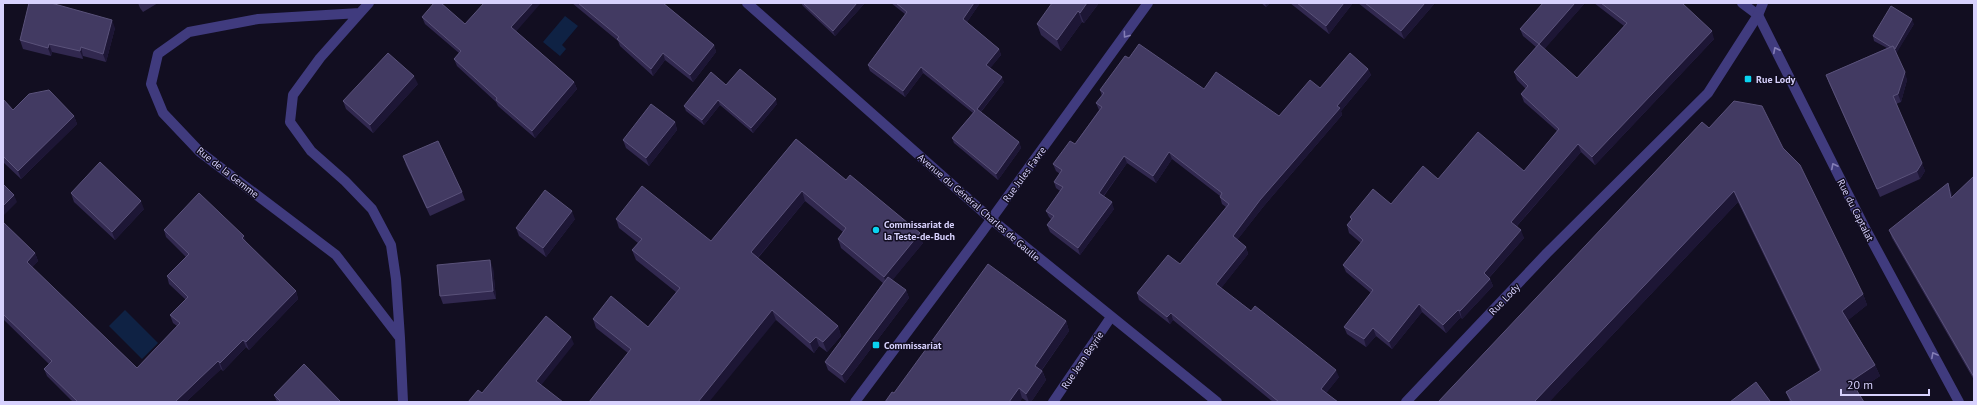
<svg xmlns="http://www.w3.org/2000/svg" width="1977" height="405" font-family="'PT Sans',sans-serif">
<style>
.water{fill:#0f2244}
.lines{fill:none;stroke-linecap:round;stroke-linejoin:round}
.minor{stroke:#403b7e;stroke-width:10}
.tertiary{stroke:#403b7e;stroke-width:10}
.wall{fill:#31284f}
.shaded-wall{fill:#1d1635}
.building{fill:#423a62;stroke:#5a527a}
.oneway{stroke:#847eb7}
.poi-dot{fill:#0ad3f0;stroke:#120e21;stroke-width:1.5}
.labels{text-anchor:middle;stroke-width:3;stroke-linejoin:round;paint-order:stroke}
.poi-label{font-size:10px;font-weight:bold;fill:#d7d1fd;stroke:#120e21;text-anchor:start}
.street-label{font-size:10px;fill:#d7d1fd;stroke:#120e21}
</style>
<rect width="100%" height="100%" fill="#120e21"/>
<path class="water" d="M565 16 578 26 562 45 566 49 560 56 543 42Z
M125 310 158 343 142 359 109 326Z"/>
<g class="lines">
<path class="minor" d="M369 3 360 13 258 19 189 32 158 54 151 84 163 113 200 152 336 255 400 338 403 402
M1742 3 1758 15 1864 226 1959 402
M360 13 320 58 293 95 290 122 311 151 345 181 372 209 391 245 396 279 400 338
M855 402 982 232 1148 3
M1053 402 1111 317"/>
<path class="tertiary" d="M747 3 991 219 1217 402
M1406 402 1547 253 1708 93 1758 15 1763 3"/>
</g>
<path class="wall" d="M138 3H158L143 12 140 8Z
M572 3H663L714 45 716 52 693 82 665 60 653 76 620 46 618 41Z
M801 3H865L835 36 803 6Z
M891 3H980L967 22 999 49 1001 55 990 68 1004 82 981 112 1019 142 1021 148 998 180 954 143 952 138 973 113 923 73 905 97 870 71 868 65 905 14Z
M1099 3 1084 23 1082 22 1061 51 1041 35 1037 24Z
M1261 3H1270L1266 7Z
M1290 3H1355L1354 4 1353 3 1329 34Z
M1358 3H1435L1404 39Z
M1543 3H1585L1544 49 1577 78 1624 26 1594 3H1682L1714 39 1595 165 1581 152 1517 226 1524 238 1489 278 1490 279 1493 286 1462 319 1461 317 1446 333 1422 312 1392 349 1376 336 1366 347 1347 334 1344 327 1371 293 1346 272 1343 265 1361 243 1349 233 1347 225 1351 220 1350 217 1391 204 1438 179 1524 171 1557 131 1524 102 1521 94 1526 89 1517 80 1514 72 1536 47 1523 36 1520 29Z
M422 17 516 31 574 82 577 89 535 138 498 106 496 102 457 66 454 59 459 53 425 24Z
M1914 24 1896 53 1907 80 1901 102 1896 104 1925 171 1920 179 1880 197 1829 83 1826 75 1887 48 1874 41 1873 36Z
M115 28 106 62 83 56V59L52 52 51 56 23 49 20 40Z
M1368 69 1371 75 1341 111 1342 115 1263 207 1237 240 1246 247 1248 254 1221 288 1339 377 1326 393 1338 402H1273L1173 320 1170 324 1139 300 1137 293 1180 264 1226 207 1222 204 1220 197V196L1172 159 1156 183 1127 163 1104 196 1114 209 1080 255 1050 232 1047 225 1051 219 1049 217 1046 211 1060 191 1056 188 1054 182 1060 174 1056 171 1053 164 1075 144 1099 110 1096 103 1102 96 1100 90 1204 89 1279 116 1320 88Z
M418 84 373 133 346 109 343 101Z
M726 85 777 104 753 133 720 105 704 125 686 111 684 106Z
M3 99 13 110 74 116 77 124 21 179 3 162Z
M675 122 677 130 649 166 626 148 623 140Z
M1709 128 1783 148 1863 294 1867 305 1848 320 1875 365 1880 376 1857 391 1864 402H1790L1786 392 1820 371 1738 202 1549 402H1438Z
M796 139 923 243 892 280 906 290 909 298 845 383 828 370 825 362 883 283 841 248 838 239 843 232 805 201 758 258 838 326 841 336 827 352 819 346 814 353 776 320 628 353 596 328 593 319 648 327 676 292 636 260 632 250 638 243 619 228 616 219 711 241Z
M403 156 462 192 465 200 430 216 406 165Z
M1974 176V380L1892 238 1889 230 1951 191 1952 197Z
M71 193 144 209 115 240 74 202Z
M575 219 546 257 519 236 516 228Z
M3 222 35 253 38 261 32 267 137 368 177 326 173 323 170 315 186 300 169 284 167 276 186 257 166 237 164 230 246 242 296 291 298 299 249 350 246 347 223 371 221 369 186 402H73L47 376 44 369 49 364 3 319Z
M493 268 496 299 443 304 440 296Z
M1066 321 1069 331 1042 370 1046 380 1031 402H1028L1022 398 1020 402H885Z
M274 395 341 402H277Z"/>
<path class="shaded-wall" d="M533 3H541L514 34 511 27Z
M857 3H865L835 36 833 31Z
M974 3H980L965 25 963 19Z
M1087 3H1099L1084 23 1080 13Z
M1265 3H1270L1266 7Z
M1344 3H1353L1329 34 1326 26Z
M1425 3H1435L1404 39 1401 31Z
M1575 3H1585L1542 52 1539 44Z
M1078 11 1082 22 1061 51 1057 40Z
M1912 19 1914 24 1896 54 1895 49Z
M112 20 115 28 106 62 103 54Z
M1712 31 1714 39 1595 165 1592 157Z
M49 44 52 52 51 56 48 48Z
M714 45 716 52 693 82 690 75Z
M81 47 83 56V59L80 51Z
M999 49 1001 55 988 71 986 65Z
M663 53 665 60 653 76 651 69Z
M921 67 923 73 905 97 903 91Z
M1368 69 1371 75 1341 111 1342 115 1263 207 1235 243 1233 236 1260 200 1337 106Z
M1905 72 1907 80 1901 102 1898 94Z
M414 76 418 84 373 133 370 125Z
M1002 77 1004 82 979 114 977 109Z
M574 82 577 89 535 138 532 131Z
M776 99 777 104 753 133 751 128Z
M718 100 720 105 704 125 702 120Z
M74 116 77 124 21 179 18 171Z
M675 122 677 130 649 166 646 158Z
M1019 142 1021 148 998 180 996 174Z
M1578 144 1581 152 1514 229 1511 222Z
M1169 152 1172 159 1156 183 1153 176Z
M1124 156 1127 163 1101 199 1099 193Z
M1922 163 1925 171 1920 179 1917 171Z
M1948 183 1951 191 1954 206 1951 198Z
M802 191 805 201 754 262 751 252Z
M1734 191 1738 202 1549 402H1534Z
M14 195 17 202 3 216V206Z
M141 201 144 209 115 240 112 232Z
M1112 202 1114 209 1080 255 1078 248Z
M572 211 575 219 546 257 543 248Z
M1521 230 1524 238 1486 281 1484 273Z
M920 233 923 243 887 287 884 277Z
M244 236 247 244 242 238Z
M1246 247 1248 254 1219 291 1216 284Z
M35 253 38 261 30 270 27 262Z
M490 260 493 268 496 299 493 291Z
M1490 279 1493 286 1462 319 1460 311Z
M906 290 909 298 845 383 842 375Z
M296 291 298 299 249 350 246 342Z
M1863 294 1867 305 1846 322 1842 311Z
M1419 304 1422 312 1392 349 1389 342Z
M772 310 776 320 709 402H698Z
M1458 310 1461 317 1446 333 1443 325Z
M1171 313 1173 320 1170 324 1167 317Z
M1066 321 1069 331 1038 375 1035 366Z
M838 326 841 336 827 352 823 342Z
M1373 328 1376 336 1366 347 1364 339Z
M571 337 574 344 539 388 536 381Z
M816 337 819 346 814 353 810 343Z
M243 340 246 347 223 371 220 363Z
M218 361 221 369 186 402H176V401Z
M1875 365 1880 376 1855 392 1851 381Z
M1336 370 1339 377 1324 396 1321 389Z
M1042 371 1046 380 1031 402H1029L1026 394Z
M1019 388 1022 398 1020 402H1009Z"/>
<path class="building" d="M29 3H51L112 20 103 54 81 47 80 51 49 44 48 48 20 40Z
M434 3H441L465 24 484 3H533L511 27 574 82 532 131 496 100 497 98 454 59 461 51 422 17Z
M578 3H663L714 45 690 75 663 53 651 69 617 39 619 37Z
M803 3H857L833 31Z
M896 3H974L963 19 999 49 986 65 1002 77 977 109 1019 142 996 174 952 138 975 111 921 67 903 91 868 65 907 12Z
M1052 3H1087L1080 13 1078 11 1057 40 1037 24Z
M1297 3H1344L1326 26Z
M1365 3H1425L1401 31Z
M1543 3H1575L1539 44 1577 78 1627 23 1601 3H1682L1712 31 1592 157 1578 144 1511 222 1521 230 1484 273 1490 279 1460 311 1458 310 1443 325 1419 304 1389 342 1373 328 1364 339 1344 327 1373 290 1343 265 1363 240 1347 225 1352 219 1350 217 1373 189 1391 204 1423 166 1438 179 1478 132 1524 171 1559 129 1521 94 1528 86 1514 72 1539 44 1520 29Z
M1891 6 1912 19 1895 49 1893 46 1891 47 1873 36Z
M1139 44 1204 89 1216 72 1279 116 1310 80 1320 88 1350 53 1368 69 1337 106 1340 108 1260 200 1233 236 1246 247 1216 284 1251 311 1255 306 1336 370 1321 389 1338 402H1279L1171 313 1167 317 1137 293 1168 255 1180 264 1229 204 1220 197 1222 193 1169 152 1153 176 1124 156 1099 193 1112 202 1078 248 1047 225 1054 216 1046 211 1063 187 1054 182 1062 170 1053 164 1070 141 1075 144 1102 107 1096 103 1104 93 1100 90 1125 56 1129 58Z
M1893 46 1905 72 1898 94 1893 96 1922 163 1917 171 1877 189 1826 75Z
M388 53 414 76 370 125 343 101Z
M740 69 776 99 751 128 718 100 702 120 684 106 711 72 726 85Z
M49 90 74 116 18 171 3 156V99L13 110 29 94Z
M1734 101 1762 106 1783 148 1800 165 1863 294 1842 311 1875 365 1851 381 1864 402H1792L1786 392 1821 370 1734 191 1534 402H1438L1702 122 1709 128Z
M651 104 675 122 646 158 623 140Z
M796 139 846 180 850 175 920 233 884 277 838 239 846 228 802 191 751 252 838 326 823 342 816 337 810 343 772 310 698 402H589L631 349 593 319 611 296 648 327 680 288 632 250 642 239 616 219 642 186 711 241Z
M438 141 462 192 427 208 403 156Z
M100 162 141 201 112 232 71 193Z
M1974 176V377L1889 230 1948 183 1951 198Z
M3 184 14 195 3 206Z
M545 190 572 211 543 248 516 228Z
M199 193 244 236 242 238 296 291 246 342 243 340 220 363 218 361 176 401 177 402H78L44 369 52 361 3 314V222L35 253 27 262 137 368 180 323 170 315 188 297 167 276 189 254 164 230Z
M490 260 493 291 440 296 437 265Z
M988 264 1066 321 1035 366 1042 371 1026 394 1019 388 1009 402H885L892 392 894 393Z
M888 277 906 290 842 375 825 362Z
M546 316 571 337 536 381 563 402H468L478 390 482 393Z
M304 364 341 402H281L274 395Z
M1756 382 1770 401 1769 402H1730Z"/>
<defs><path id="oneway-chevron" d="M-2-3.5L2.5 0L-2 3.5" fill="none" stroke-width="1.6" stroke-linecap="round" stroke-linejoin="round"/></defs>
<g class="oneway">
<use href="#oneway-chevron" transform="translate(1126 35) rotate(126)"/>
<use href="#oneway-chevron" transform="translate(1776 50) rotate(-117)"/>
<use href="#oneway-chevron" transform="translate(1834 166) rotate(-117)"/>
<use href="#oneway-chevron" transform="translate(1934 355) rotate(-118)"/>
</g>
<g class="poi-dot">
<rect x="1744" y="75" width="8" height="8" rx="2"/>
<circle cx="876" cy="230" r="4"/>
<rect x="872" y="341" width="8" height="8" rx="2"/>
</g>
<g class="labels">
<g class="poi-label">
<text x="1756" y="83">Rue Lody</text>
<text x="884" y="228">Commissariat de<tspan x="884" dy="12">la Teste-de-Buch</tspan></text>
<text x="884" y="349">Commissariat</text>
</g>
<g class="street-label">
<text transform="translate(228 172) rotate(38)" y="4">Rue de la Gemme</text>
<text transform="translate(1024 174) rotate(-54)" y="4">Rue Jules Favre</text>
<text transform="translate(979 207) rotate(41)" y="4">Avenue du Général Charles de Gaulle</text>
<text transform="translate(1856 210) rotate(63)" y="4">Rue du Captalat</text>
<text transform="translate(1504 299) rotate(-46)" y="4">Rue Lody</text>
<text transform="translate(1082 360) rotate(-56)" y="4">Rue Jean Beyrie</text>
</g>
</g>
<rect width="1977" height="405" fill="none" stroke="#d7d1fd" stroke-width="8"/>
<path d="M1841 389v6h88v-6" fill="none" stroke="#d7d1fd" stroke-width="2"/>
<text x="1847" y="389" font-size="12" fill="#d7d1fd" stroke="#120e21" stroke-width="3" paint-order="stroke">20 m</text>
</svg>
